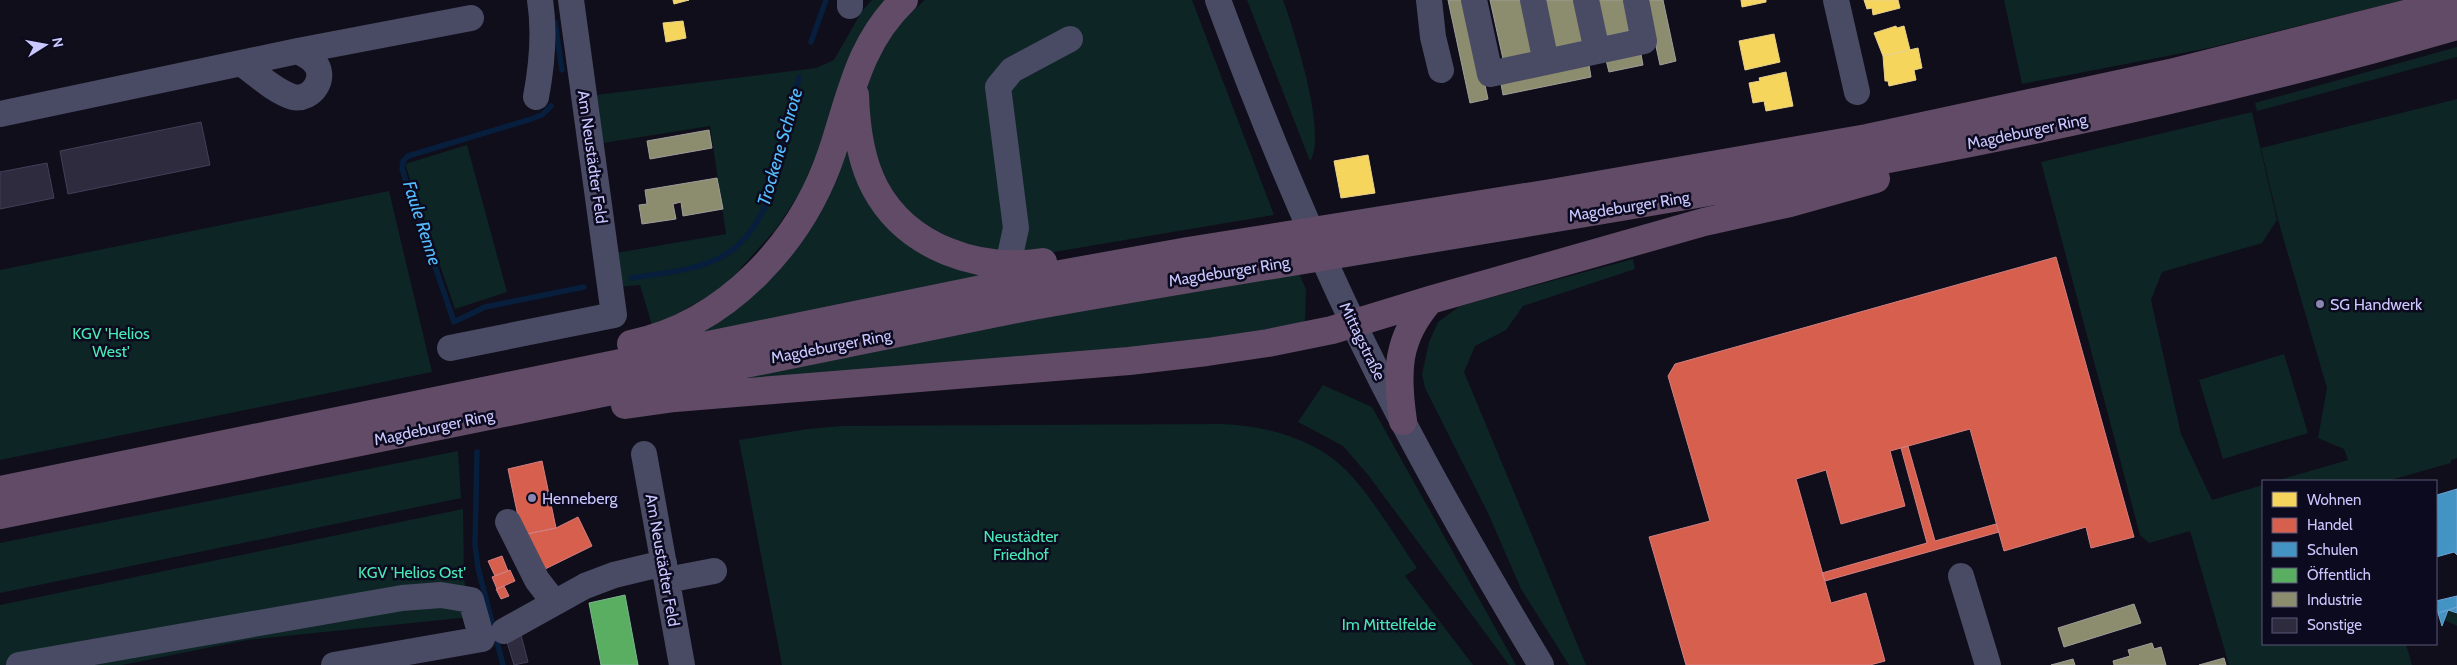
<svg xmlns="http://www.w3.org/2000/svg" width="2457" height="665" font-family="Cabin,sans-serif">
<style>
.green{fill:#0d2524}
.homes{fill:#f6d55c;stroke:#e9d18d}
.shops{fill:#d6604d;stroke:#d27f82}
.schools{fill:#4393c3;stroke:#6ca3d5}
.public{fill:#5aae61;stroke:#7cb690}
.industry{fill:#8c8c6e;stroke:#9f9e9a}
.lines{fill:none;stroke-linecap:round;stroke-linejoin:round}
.stream{stroke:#081e3d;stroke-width:5.5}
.building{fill:#2d2b3d;stroke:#423f59}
.minor{stroke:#494a64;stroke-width:26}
.highway{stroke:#624b67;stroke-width:28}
.poi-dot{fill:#8986af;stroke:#0c0a1e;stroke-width:2}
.labels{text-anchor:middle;stroke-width:5;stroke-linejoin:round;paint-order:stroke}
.street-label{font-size:16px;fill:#cac7ff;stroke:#0c0a1e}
.poi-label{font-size:16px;fill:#cac7ff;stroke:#0c0a1e;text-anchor:start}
.park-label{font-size:16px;fill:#49e9b5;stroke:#0c0a1e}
.water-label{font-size:18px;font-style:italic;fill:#55bdff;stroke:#0c0a1e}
</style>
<rect width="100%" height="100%" fill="#100e1a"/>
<path class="green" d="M872 0H888L807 182 776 229 723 288 664 321 652 325 640 285 618 287 616 253 726 234 710 126 603 143 596 95 816 68 834 60 862 11Z
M925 0H1192L1274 215 1042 254 965 249 916 223 875 167 866 92 874 63 900 23Z
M1247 0H1283C1294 30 1328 135 1310 161Z
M2004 0H2404L2209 48 2022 84Z
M2457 47V57L2257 111 2255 103Z
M2457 99V458L2451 460V463L2387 481H2276L2348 460 2344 449 2318 438 2327 388 2278 220 2261 148Z
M2252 112 2277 220 2262 243 2162 272 2151 300 2181 434 2212 500 2263 485V644H2406L2412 665H2229L2190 531 2149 543 2140 535 2041 162Z
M845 135 865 189 1006 273 671 339 715 315Z
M467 145 507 292 455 309 405 164Z
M389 191 432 372 0 460V270Z
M1633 259 1635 269 1523 306 1506 330 1475 346 1464 372 1586 665H1569L1521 589 1488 513 1425 388 1422 374 1429 342 1438 322 1460 306Z
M1299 274 1306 289 1305 323 1177 344 678 389 941 335Z
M2284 354 2308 433 2223 459 2199 380Z
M1323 385 1372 407 1516 665H1509L1369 476 1343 446 1298 422Z
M1222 424C1266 426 1313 438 1345 469 1370 494 1396 538 1417 568L1405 576 1473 665H782L739 440 808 429 841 426Z
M458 451 461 498 0 593V543Z
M463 509 464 578 470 617 247 640 122 665H0V605Z
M2448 610 2457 614V626L2444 620Z"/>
<path class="homes" d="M673 0H689L674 4Z
M1741 0H1766V2L1742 7Z
M1864 0H1898L1900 8 1873 15 1872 8 1867 9Z
M683 21 686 38 666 42 663 23Z
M1896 26 1897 28 1904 26 1910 50 1883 56 1874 33Z
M1774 34 1780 62 1745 70 1739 41Z
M1918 48 1922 68 1914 70 1916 80 1889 86 1888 81H1885L1883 56Z
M1786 72 1793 106 1766 111 1764 101 1753 103 1749 83 1760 81 1759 78Z
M1368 155 1375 193 1341 198 1334 161Z"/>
<path class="shops" d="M2056 257 2134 537 2091 548 2086 527 2004 551 1970 429 1890 451 1905 506 1841 524 1826 470 1796 479 1831 603 1866 593 1885 661 1870 665H1686L1649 537 1710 521 1668 376 1675 364Z
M1908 446 1935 541 1996 524 1999 532 1825 581 1822 573 1927 543 1901 448Z
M542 461 556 528 522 535 508 469Z
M578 517 592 546 539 572 522 535 556 528Z
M502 556 508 571 495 576 488 561Z
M510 570 515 581 497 589 492 577Z
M504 586 509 596 501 599 496 589Z"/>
<path class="schools" d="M2457 489V555L2454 552 2436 557 2437 495Z
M2457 596V607L2438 613 2436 601Z
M2457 607V613L2448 610H2449Z
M2448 610 2442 626 2438 613Z"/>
<path class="public" d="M625 595 638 665H601L589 603Z"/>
<path class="industry" d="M1448 0H1467L1488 99 1470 103Z
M1490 0H1523L1534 52 1503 59Z
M1543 0H1575L1584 41 1553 48Z
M1595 0H1628L1634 30 1603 37Z
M1646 0H1663L1676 61 1660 65Z
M1640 49 1643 65 1609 72 1605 56Z
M1588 59 1591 77 1503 95 1500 78Z
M709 130 712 148 650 159 647 141Z
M717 178 723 209 683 216 681 202 673 204 676 219 642 224 639 205 647 204 645 190Z
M2134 604 2141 623 2064 647 2058 628Z
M2152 643 2154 649 2161 647 2166 665H2114L2113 661 2130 656 2128 650Z
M2224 658 2226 665H2199Z
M2073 659 2075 665H2051Z"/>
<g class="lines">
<path class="stream" d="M555 22 562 70
M811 42 826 0
M551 106 542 115 528 120 408 156 403 161 402 169 454 322 485 307 584 287
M631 278C699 268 743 267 770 194L799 77
M477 452 475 545 478 568 503 665"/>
</g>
<path class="building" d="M201 122 210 165 68 194 60 151Z
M47 163 54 198 0 209V172Z
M521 635 528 662 514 665 507 642Z"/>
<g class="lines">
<path class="minor" d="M850 0V6
M1218 0C1271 144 1331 286 1403 422 1446 504 1493 585 1541 665
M1429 0 1433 37 1441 70
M1474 0 1490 74 1644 41 1636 0
M1533 0 1546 62
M1586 0 1597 51
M1836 0 1857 92
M241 63C257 74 275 92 293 97 312 101 328 77 314 62 310 57 303 54 298 51
M536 97C542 65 545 32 540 0
M0 114 298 51 471 18
M1008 265 1016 228 998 87 1012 70 1070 39
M450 348 614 315 571 0
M644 454 682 665
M508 522 537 580 554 602
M1961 576 1988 665
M667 580 714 571
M504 631 585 586 614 575 664 563
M19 665 402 598 441 595 471 600 482 639 334 665"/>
<path class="highway" d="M855 95C856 126 860 160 875 188 907 248 979 272 1043 262
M631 344C727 324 802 242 832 152 851 95 859 43 904 0
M625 405 675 398 1129 361 1207 352 1268 343 1332 330 1430 300 1704 222 1790 203 1876 179
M1403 421C1396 372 1396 339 1430 300
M0 490 1016 282 1188 251 1551 193 1867 138 2170 73 2457 1
M0 515 1022 308C1502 222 1988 162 2457 26"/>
</g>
<g class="poi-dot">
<circle cx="2320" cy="304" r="5"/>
<circle cx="532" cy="498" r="5"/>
</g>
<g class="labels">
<g class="street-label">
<text transform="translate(2027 131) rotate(-12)" y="6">Magdeburger Ring</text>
<text transform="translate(593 157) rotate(82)" y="6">Am Neustädter Feld</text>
<text transform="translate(1629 206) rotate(-9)" y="6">Magdeburger Ring</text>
<text transform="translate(1229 271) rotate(-9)" y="6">Magdeburger Ring</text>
<text transform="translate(1363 341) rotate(64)" y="6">Mittagstraße</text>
<text transform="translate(831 346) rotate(-11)" y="6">Magdeburger Ring</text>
<text transform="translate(434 427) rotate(-12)" y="6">Magdeburger Ring</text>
<text transform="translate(663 560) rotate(80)" y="6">Am Neustädter Feld</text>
</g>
<g class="poi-label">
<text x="2330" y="310">SG Handwerk</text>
<text x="542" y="504">Henneberg</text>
</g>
<g class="park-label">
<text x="111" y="339">KGV 'Helios<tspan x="111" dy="18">West'</tspan></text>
<text x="1021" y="542">Neustädter<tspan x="1021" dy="18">Friedhof</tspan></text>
<text x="412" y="578">KGV 'Helios Ost'</text>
<text x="1389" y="630">Im Mittelfelde</text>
</g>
<g class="water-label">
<text transform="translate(780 147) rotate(-74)" y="6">Trockene Schrote</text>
<text transform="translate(422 223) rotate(72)" y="6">Faule Renne</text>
</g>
</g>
<rect x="2262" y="480" width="175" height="165" fill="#0c0a1e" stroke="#585678"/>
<rect x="2272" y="492" width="25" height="15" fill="#f6d55c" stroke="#585678"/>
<text x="2307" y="505" font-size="15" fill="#cac7ff">Wohnen</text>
<rect x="2272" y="518" width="25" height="15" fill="#d6604d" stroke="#585678"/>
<text x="2307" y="530" font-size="15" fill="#cac7ff">Handel</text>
<rect x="2272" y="542" width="25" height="15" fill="#4393c3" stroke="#585678"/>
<text x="2307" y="555" font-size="15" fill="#cac7ff">Schulen</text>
<rect x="2272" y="568" width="25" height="15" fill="#5aae61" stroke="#585678"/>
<text x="2307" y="580" font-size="15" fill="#cac7ff">Öffentlich</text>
<rect x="2272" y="592" width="25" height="15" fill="#8c8c6e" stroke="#585678"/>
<text x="2307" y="605" font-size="15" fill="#cac7ff">Industrie</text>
<rect x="2272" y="618" width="25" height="15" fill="#2d2b3d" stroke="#585678"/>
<text x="2307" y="630" font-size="15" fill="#cac7ff">Sonstige</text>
<g transform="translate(45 45) rotate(79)" stroke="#0c0a1e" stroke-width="4" paint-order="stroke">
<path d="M0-4L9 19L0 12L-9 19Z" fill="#cac7ff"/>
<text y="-8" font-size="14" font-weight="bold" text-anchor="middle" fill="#cac7ff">N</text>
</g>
</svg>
